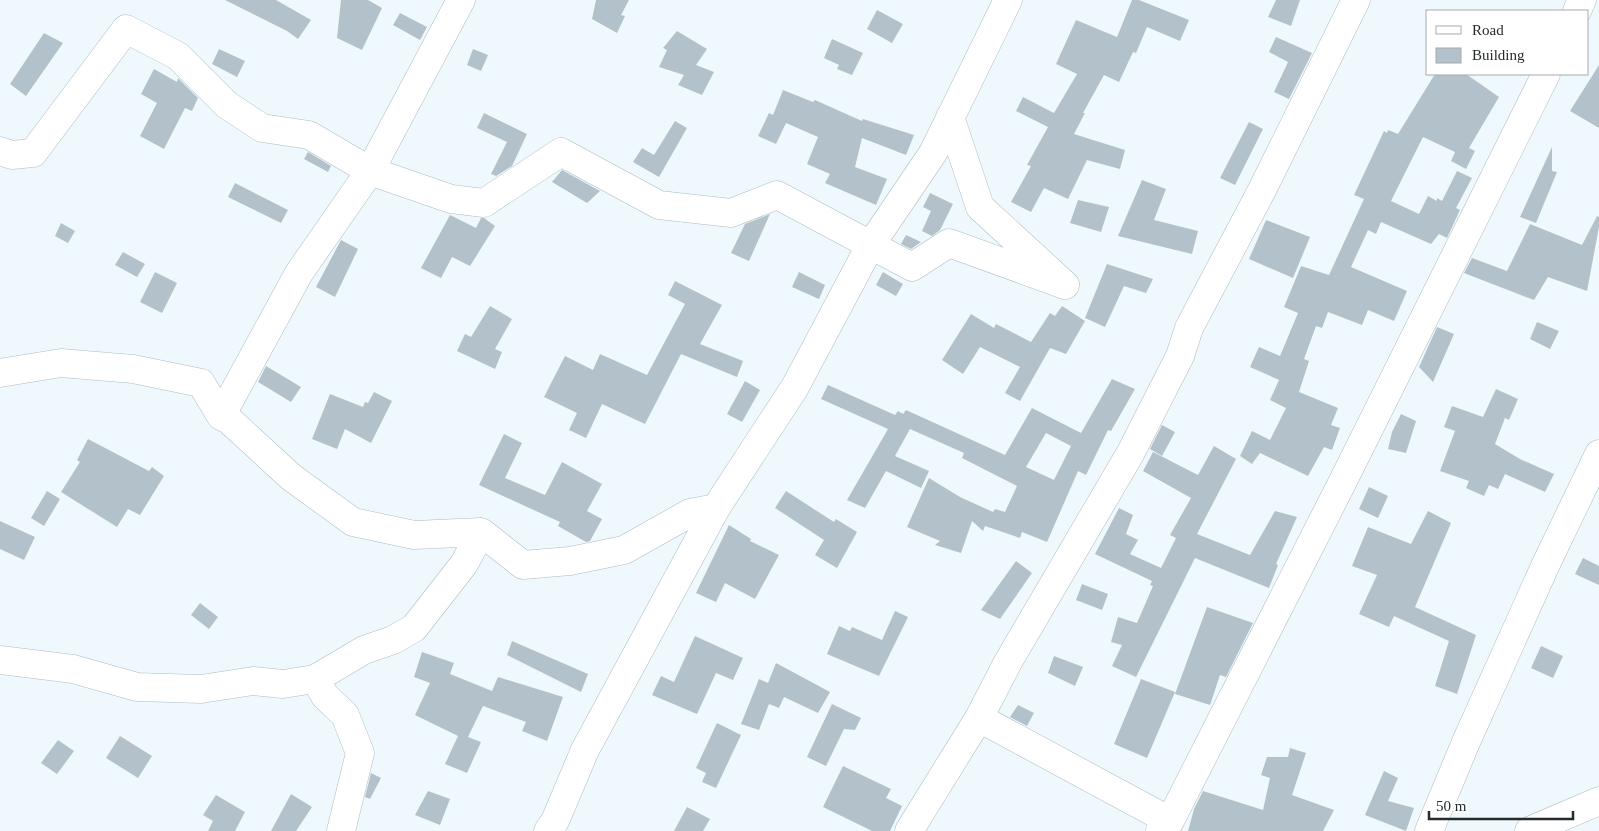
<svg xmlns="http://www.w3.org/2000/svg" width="1599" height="831" font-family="Georgia,serif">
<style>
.building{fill:#b3c2ca;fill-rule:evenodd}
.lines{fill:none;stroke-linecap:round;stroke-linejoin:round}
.minor-casing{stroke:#adbcc4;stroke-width:29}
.minor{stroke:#fff;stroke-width:28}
</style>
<rect width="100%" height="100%" fill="#eff8fd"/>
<path class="building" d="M225 0H276L311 20 298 39 287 31Z
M341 0H368L382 8 362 50 337 38Z
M596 0H629L621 15 625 16 617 33 592 19Z
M1132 0H1139L1189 20 1180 41 1147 27 1136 53 1133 52 1119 82 1104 75 1083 113H1085L1074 134 1125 150 1120 169 1087 160 1068 199 1044 188 1031 212 1011 202 1031 166 1027 165 1048 127 1016 111 1023 97 1054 113 1077 74 1056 64 1076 20 1117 37Z
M1276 0H1300L1291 26 1268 17Z
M877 10 903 24 892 43 867 29Z
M400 13 427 27 420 40 393 25Z
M677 31 707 49 696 65 714 72 702 95 678 85 684 75 659 67 667 50 663 48Z
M44 33 63 43 26 96 10 84Z
M1276 37 1312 53 1289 99 1274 92 1288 62 1269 52Z
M832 39 863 53 852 75 837 69 839 65 824 58Z
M219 49 245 61 237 77 212 64Z
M473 49 488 55 481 71 467 65Z
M1599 65V128L1570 111Z
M154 69 177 82 178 78 198 98 192 111 185 108 164 149 140 136 157 103 141 94Z
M1435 74H1466L1499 97 1469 148 1475 151 1466 169 1451 161 1455 152 1423 137 1391 201 1419 214 1428 196 1437 201V198L1442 201 1457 171 1472 178 1456 208 1460 210 1447 238 1439 234 1431 244 1381 222 1376 234 1368 230 1351 267 1407 291 1394 321 1368 310 1362 325 1328 312 1322 328 1316 326 1304 359 1309 361 1299 392 1338 408 1331 425 1340 428 1332 450 1324 447 1308 476 1260 453 1252 464 1240 456 1252 431 1270 440 1286 408 1270 400 1279 380 1250 367 1259 347 1280 356 1298 313 1284 307 1301 266 1329 275 1364 199 1354 195 1384 131 1387 133 1388 130 1398 134Z
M783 90 813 102 815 100 862 121 863 119 914 135 906 155 862 138 855 167 887 179 876 205 825 183 830 174 807 164 818 137 786 123 776 144 758 136 769 113 773 115Z
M484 113 527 134 512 166 496 176 491 174 507 142 477 128Z
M675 121 687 128 659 177 633 162 642 148 654 155Z
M1249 122 1263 129 1235 185 1220 178Z
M1552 147V171L1557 172 1536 223 1520 217Z
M308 152 331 166 328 172 304 159Z
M562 170 600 191 587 203 552 182Z
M1142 180 1166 189 1154 220 1198 231 1192 254 1118 236Z
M235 183 288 210 281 223 228 197Z
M930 193 953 204 940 230 932 236 922 231 931 211 923 207Z
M1078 200 1109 207 1101 232 1070 223Z
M770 214 749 261 731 253 745 224Z
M450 215 476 228 481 218H484L495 226 470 266 452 257 441 278 421 268Z
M1597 216 1599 217V227L1587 291 1548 277 1534 300 1464 273 1472 258 1507 271 1530 224 1582 245Z
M1266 220 1310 237 1293 278 1249 259Z
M61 223 75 231 68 243 55 236Z
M906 235 921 242 911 249 901 244Z
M341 240 358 249 335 297 316 287Z
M123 252 145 264 137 277 115 265Z
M1107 264 1153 279 1146 293 1124 286 1105 327 1085 318Z
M155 272 177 283 162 313 140 302Z
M799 272 825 285 819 299 792 287Z
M883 272 903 284 896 296 876 285Z
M675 281 722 305 700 344 743 361 737 377 681 354 645 424 602 404 586 438 569 430 577 413 544 397 565 356 593 370 600 354 647 375 685 304 668 295Z
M490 306 512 319 495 349 502 352 495 369 457 351 465 334 471 337Z
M1062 306 1085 321 1066 354 1050 348 1020 401 1005 393 1020 367 980 347 963 374 942 360 971 314 994 328 996 324 1031 342 1050 313 1055 316Z
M1537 322 1559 331 1550 349 1530 339Z
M1437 327 1454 334 1433 382 1419 367Z
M266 366 301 387 291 402 258 382Z
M1112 379 1135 389 1111 431 1108 430 1086 475 1078 471 1047 542 1022 532 1020 538 985 526 983 531 972 521 961 553 935 545 940 541 907 527 929 478 960 497 993 512 995 509 1005 512 1017 486 962 458 964 453 910 429 895 456 929 471 921 488 886 471 865 508 847 500 888 429 821 399 828 385 895 415 898 411 903 414 906 410 1005 455 1032 408 1081 433ZM1046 433 1071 446 1054 480 1026 467Z
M745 381 760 390 742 422 727 414Z
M1496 389 1518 399 1509 420 1505 418 1495 444 1520 459 1554 474 1545 492 1505 474 1498 489 1489 485 1484 496 1466 488 1469 481 1440 471 1455 431 1444 427 1452 406 1483 417Z
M374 392 392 401 371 443 345 429 337 449 312 439 330 394 363 407 365 402 368 403Z
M1401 414 1416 421 1406 453 1388 449 1392 432Z
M1162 425 1175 432 1162 456 1150 449Z
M504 434 522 443 505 478 545 495 562 462 602 484 587 511 602 519 590 541 586 542 558 526 560 522 479 485Z
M88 439 149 471 152 467 164 476 140 515 128 509 117 527 61 492 80 462 77 460Z
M1214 446 1236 459 1197 534 1250 555 1275 511 1297 517 1276 564 1278 565 1269 588 1195 558 1136 677 1112 666 1122 645 1111 642 1118 617 1137 623 1153 586 1150 585 1152 581 1095 554 1119 508 1133 515 1126 534 1138 540 1130 554 1161 568 1176 538 1170 535 1191 498 1143 471 1153 452 1198 475Z
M1369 487 1388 496 1378 518 1359 509Z
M47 491 60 499 44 526 31 518Z
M786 491 834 522 836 519 857 532 837 568 815 555 824 540 775 508Z
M1428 511 1451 523 1415 607 1476 635 1457 694 1435 686 1449 641 1394 616 1389 627 1359 614 1377 575 1352 566 1368 527 1411 544Z
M0 521 35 537 24 560 0 549Z
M729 525 751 539 750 541 779 555 755 599 725 583 716 602 696 593Z
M1583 558 1599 566V585L1575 574Z
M1016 561 1032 573 1000 619 981 610Z
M1082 584 1108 594 1102 610 1076 600Z
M200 603 218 617 209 629 191 615Z
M1207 607 1253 623 1226 677 1220 675 1210 705 1175 694Z
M895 611 908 617 879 676 827 654 839 626 850 631 852 627 882 640Z
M695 636 743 658 733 680 716 673 697 714 652 695 661 676 674 682Z
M512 641 588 674 581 692 507 655Z
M1541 646 1563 656 1553 678 1531 668Z
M422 652 454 663 450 674 492 691 498 677 563 697 547 741 522 731 526 722 483 706 468 737 481 742 467 773 445 764 458 736 415 715 430 683 414 677Z
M1054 656 1083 667 1075 686 1048 673Z
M776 663 830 692 818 713 784 697 779 708 769 704 759 730 741 724 759 679 768 683Z
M1141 679 1175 692 1147 758 1114 744Z
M832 704 861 718 855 730 844 729 826 766 807 757Z
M1018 705 1034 713 1027 726 1010 717Z
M717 723 741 735 716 788 702 782 706 773 696 768Z
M120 736 152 756 138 778 106 758Z
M58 740 74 751 57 774 41 763Z
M1290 748 1306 753 1292 795 1334 810 1323 831H1188L1194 809 1203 791 1263 810 1270 778 1261 775 1267 757H1288Z
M843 766 891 789 886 798 902 806 890 831H872L823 807Z
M1384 771 1398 778 1388 801 1414 808 1406 831 1365 815Z
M371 773 381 778 370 799 365 797Z
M428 791 450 799 440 825 415 815Z
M291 794 312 807 296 831H271Z
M216 795 245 812 235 831H208L213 821 203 815Z
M687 807 710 819 703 831H674Z"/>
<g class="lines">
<g class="minor-casing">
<path id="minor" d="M1577 11 1582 0
M0 151 12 155 33 153 126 29 178 56 227 105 262 128 309 135 370 171 451 199 484 203 561 152 659 205 731 213 777 195 912 267 949 243 1065 285 980 207 950 117
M0 373 61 363 133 369 201 383 221 416 229 420 291 477 353 522 414 535 481 532 523 565 570 561 624 550 690 513 716 508
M221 416 299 273 370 171 461 0
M0 660 73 669 137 687 201 689 253 681 283 684 315 679 364 650 393 640 414 628 464 564 481 532
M315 679 325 696 345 715 360 753 341 831
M979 718 1170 821
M548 831 555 821 585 750 716 508 795 387 870 246 933 153 1008 0
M909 831 979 718 1008 662 1130 454 1180 356 1189 328 1262 190 1356 0
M1160 831 1170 821 1343 481 1546 74
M1429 831 1466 742 1546 564 1599 454
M1529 831 1599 801"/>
</g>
<use href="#minor" class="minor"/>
</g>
<rect x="1426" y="10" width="162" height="65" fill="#ffffff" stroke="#a7aaab"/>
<rect x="1436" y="26" width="25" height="8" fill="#ffffff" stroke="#a7aaab"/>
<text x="1472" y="35" font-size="15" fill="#242a2d">Road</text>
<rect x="1436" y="48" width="25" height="15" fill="#b3c2ca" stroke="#a7aaab"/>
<text x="1472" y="60" font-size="15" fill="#242a2d">Building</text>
<path d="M1429 811v8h144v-8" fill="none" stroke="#242a2d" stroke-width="2.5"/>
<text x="1436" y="811" font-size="15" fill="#242a2d" stroke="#ffffff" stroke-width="4" paint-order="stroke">50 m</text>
</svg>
